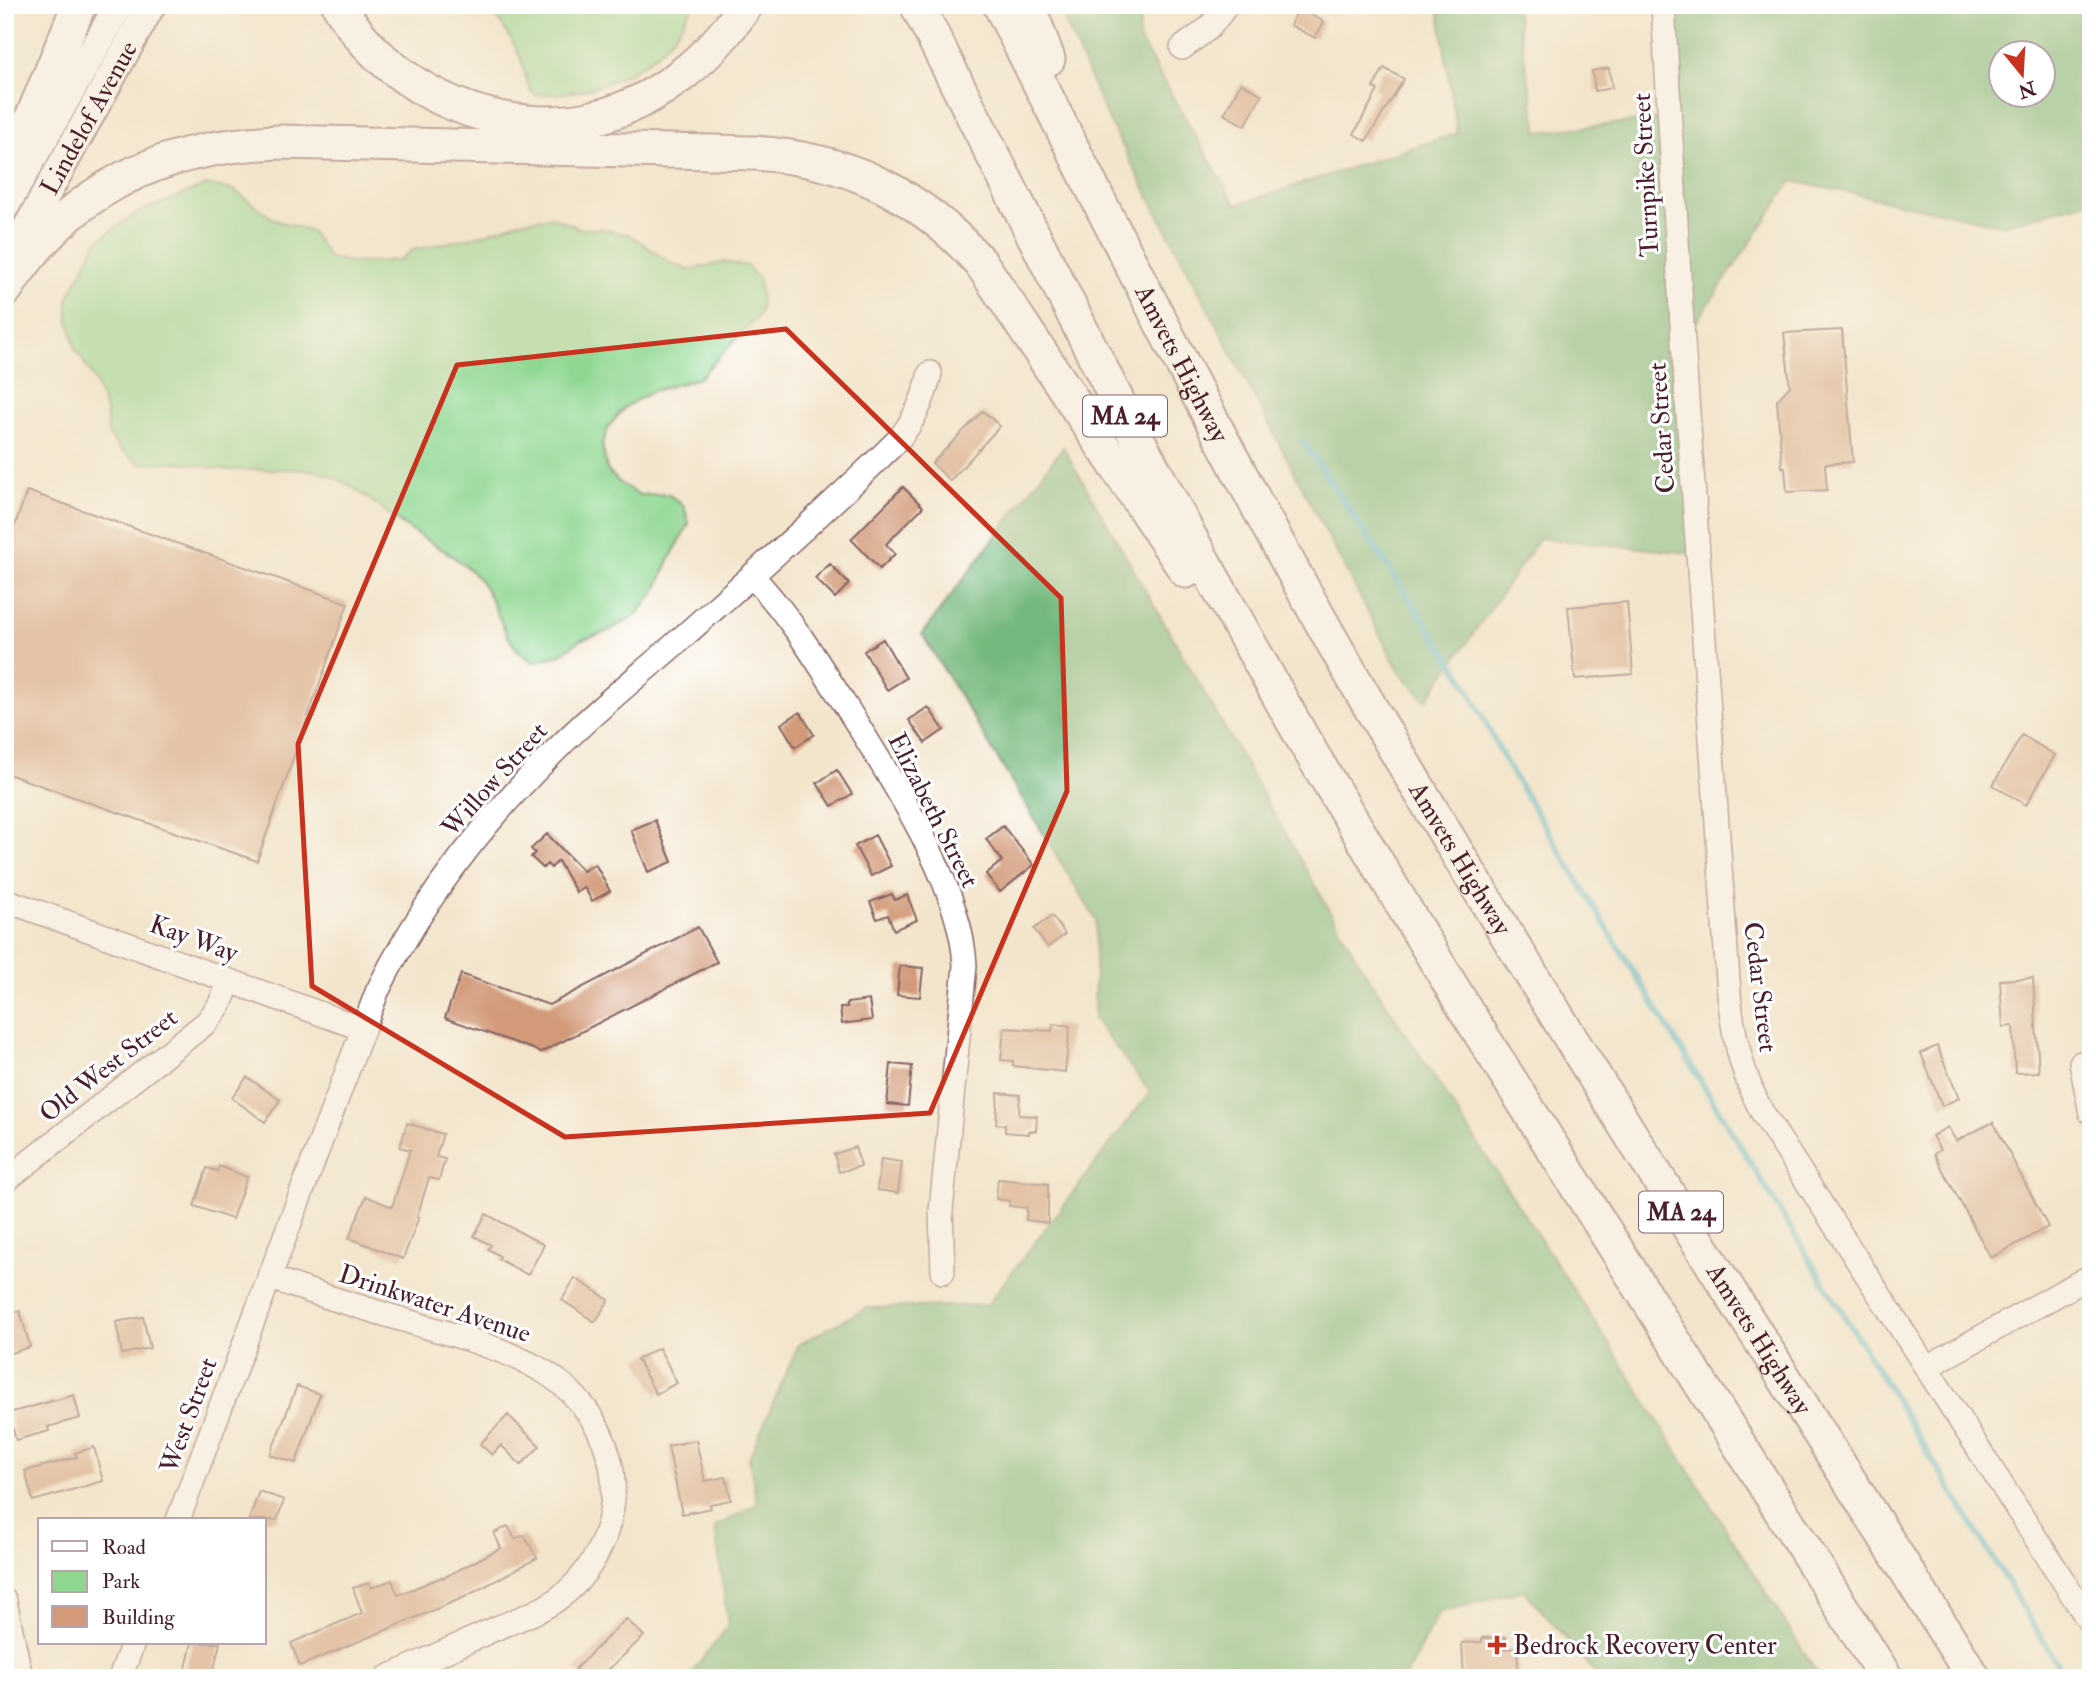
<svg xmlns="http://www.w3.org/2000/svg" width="2096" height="1683" font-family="'IM FELL Double Pica',serif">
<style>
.green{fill:#8fd791;stroke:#6c7b5e;stroke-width:2}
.forest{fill:#73b87b;stroke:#5e6c53;stroke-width:2;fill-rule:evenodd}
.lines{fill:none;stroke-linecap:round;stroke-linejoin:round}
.stream{stroke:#4ab4c8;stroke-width:6}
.building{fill:#d29a78}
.minor-casing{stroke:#856463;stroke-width:26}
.major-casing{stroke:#856463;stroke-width:32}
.highway-casing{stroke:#856463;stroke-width:37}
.minor{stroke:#fff;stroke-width:23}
.major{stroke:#fff;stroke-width:28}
.highway{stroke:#fff;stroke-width:33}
.marked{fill:none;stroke:#c8321e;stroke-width:5;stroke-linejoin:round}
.poi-dot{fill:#c8321e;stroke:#fff;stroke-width:2.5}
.labels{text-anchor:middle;stroke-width:6;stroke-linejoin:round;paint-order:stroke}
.shield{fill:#fff;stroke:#80626b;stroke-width:2}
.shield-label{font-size:24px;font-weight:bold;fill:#4a1f2b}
.street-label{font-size:26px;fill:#4a1f2b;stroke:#fff}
.poi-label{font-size:26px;fill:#4a1f2b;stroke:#fff;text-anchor:start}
</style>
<rect width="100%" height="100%" fill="#fff"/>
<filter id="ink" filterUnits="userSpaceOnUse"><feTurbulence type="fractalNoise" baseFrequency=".0143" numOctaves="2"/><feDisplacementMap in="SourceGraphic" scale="14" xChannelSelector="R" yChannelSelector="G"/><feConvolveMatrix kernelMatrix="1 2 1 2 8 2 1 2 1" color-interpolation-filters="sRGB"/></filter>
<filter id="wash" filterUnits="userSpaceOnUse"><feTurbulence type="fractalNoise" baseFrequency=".00686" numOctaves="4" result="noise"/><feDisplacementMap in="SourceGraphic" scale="28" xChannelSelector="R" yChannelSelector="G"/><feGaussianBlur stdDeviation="1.57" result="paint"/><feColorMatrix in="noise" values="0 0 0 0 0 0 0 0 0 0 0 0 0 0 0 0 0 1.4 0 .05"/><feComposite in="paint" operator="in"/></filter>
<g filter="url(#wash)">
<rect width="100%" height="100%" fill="#f3e5cc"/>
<path class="green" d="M487 5H694C687 15 681 27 673 37 639 77 584 98 533 94 524 80 526 71 520 57 512 38 500 22 487 5Z
M207 185 234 190 275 220 311 231 329 258 356 263 399 260 413 250 482 235 521 221 552 217 582 229H601L630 235 669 262 689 270 725 262 747 266 759 280 761 298 760 314 699 378 653 391 625 407 609 426 602 444 607 470 621 484 640 495 668 494 684 506 689 524 669 560 656 590 636 616 606 632 580 640 560 655 534 662C500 646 500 602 476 576 456 555 430 543 406 527 380 509 347 477 316 471 287 466 259 471 230 470 211 469 192 462 172 462 161 462 151 463 140 464L121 450 108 434 106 411 93 377 75 348 68 317V298L98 240 139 212Z"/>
<path class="forest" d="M1058 5H1150L1140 19 1139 39 1236 205 1457 133 1438 5H1515L1538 132 1669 118 1663 5H2091V201L2003 225 1792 181 1683 342 1698 554 1540 538 1426 701 1399 671 1106 115ZM2002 52H2044V94H2002Z
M1063 447 1362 967 1613 1350 1820 1678H1600L1524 1590 1438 1613 1405 1678H688L728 1626 715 1527 757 1504 749 1458 799 1344 866 1308 987 1305 1150 1092 1094 1019 1096 920 922 634Z"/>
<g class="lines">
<path class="stream" d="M1303 441 1463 678 1506 763 2066 1678"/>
</g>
<g id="blocks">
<path class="building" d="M1299 8 1324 22 1315 38 1290 25Z
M1384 68 1404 79 1366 141 1354 134 1378 90 1373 88Z
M1609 68 1612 88 1595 91 1592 71Z
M1241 83 1262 95 1245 126 1224 114Z
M1842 330 1853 462 1825 464 1827 490 1787 492 1785 467H1782L1777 400 1790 386 1784 333Z
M983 411 1000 426 950 481 932 463Z
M903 487 923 507 886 544 895 554 880 569 851 539Z
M27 491 348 603 257 861 5 773V553Z
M830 564 849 584 835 598 815 578Z
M1627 602 1633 674 1575 679 1568 607Z
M883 639 906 678 887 690 864 651Z
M928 707 944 730 925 743 909 720Z
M800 712 814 735 795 747 781 724Z
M2022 735 2055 755 2026 805 1993 785Z
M837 770 852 794 832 806 817 783Z
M655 820 672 862 648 872 631 830Z
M1003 826 1034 865 1000 892 986 874 1002 861 986 839Z
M547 834 583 871 595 864 610 891 592 901 584 887 576 892 558 861 551 868 547 864 543 868 531 857 535 853 531 849Z
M875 835 891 866 871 876 855 846Z
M892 894 895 900 907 895 917 920 894 930 888 915 877 919 870 902Z
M1052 916 1065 934 1048 947 1034 929Z
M698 927 717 962 540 1053 533 1049 445 1018 461 974 549 1005Z
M900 966 923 968 920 997 897 995Z
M2033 978 2039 1072 2015 1073 2013 1026 2003 1027 2000 980Z
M869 1000 872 1020 842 1024 840 1008 847 1007V1003Z
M1053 1024 1070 1026 1065 1072 1013 1066V1061L1001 1060 1004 1028 1052 1031Z
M1937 1046 1959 1098 1942 1106 1921 1053Z
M891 1064 912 1066 908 1106 887 1104Z
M247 1077 280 1100 265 1122 232 1098Z
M998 1093 1020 1095 1019 1115 1037 1116 1036 1131H1029V1134L1005 1132V1125L996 1124Z
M1993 1122 2048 1227 1991 1258 1934 1154 1940 1150 1932 1136 1948 1127 1956 1141Z
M407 1123 443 1134 436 1157 445 1159 439 1180 429 1178 417 1217H419L403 1259 349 1238 366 1196 392 1207 410 1150 400 1147Z
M855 1147 861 1166 839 1172 834 1154Z
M881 1159 902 1162 898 1193 877 1190Z
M219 1166 247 1177 232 1219 194 1206 207 1168 217 1171Z
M998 1179 1048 1184V1223L1026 1220 1027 1208 1009 1206 1010 1201 996 1199Z
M486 1214 544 1245 528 1275 498 1259 500 1256 488 1249 491 1245 474 1236Z
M575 1278 609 1300 595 1322 562 1300Z
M20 1311 30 1347 5 1355V1315Z
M143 1317 150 1348 122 1354 116 1322Z
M659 1348 677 1383 656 1394 637 1359Z
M297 1386 320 1394 296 1463 270 1455Z
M74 1395 80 1418 48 1427 49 1431 16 1440 9 1413Z
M508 1415 540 1446 521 1465 501 1445 492 1455 480 1444Z
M696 1440 705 1481 726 1477 731 1500 710 1504 711 1508 682 1514 668 1446Z
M94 1447 103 1481 33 1501 25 1471 77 1457 75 1453Z
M259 1491 284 1500 277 1520H249Z
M508 1526 515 1539 524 1535 537 1558 465 1597 300 1666 291 1643 362 1613 353 1588 369 1583 371 1588 392 1580 398 1595 442 1577 443 1578 501 1548 494 1533Z
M626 1619 644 1636 609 1669 618 1678H583L575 1669Z
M1506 1637 1501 1649 1517 1648 1519 1678H1464L1462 1643 1482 1642V1638Z
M192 1643H220L212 1678 185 1672Z"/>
</g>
</g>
<g filter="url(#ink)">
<use href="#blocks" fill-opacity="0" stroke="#856463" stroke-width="2"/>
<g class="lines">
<g class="minor-casing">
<path id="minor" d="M1663 5 1683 342 1729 994C1733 1036 1742 1075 1762 1112L2091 1624
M1182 48 1209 28 1227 5
M752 576C793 619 822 669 854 719 895 785 962 888 965 966L941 1211 943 1272
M5 900 363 1029
M2081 1063 2091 1113
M5 1181 207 1022 220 1004 230 981
M269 1277C322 1297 376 1311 430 1328 466 1338 502 1349 534 1366 571 1385 598 1417 609 1457 623 1508 601 1567 559 1598 541 1612 518 1619 497 1628 460 1645 423 1661 386 1678
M1927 1367 2091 1276
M178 1520 377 992C421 902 485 820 556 750 593 712 635 679 675 644 750 577 826 511 898 440 915 420 924 399 930 373
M5 1601 21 1678
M120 1678 133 1643"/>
</g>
<g class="major-casing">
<g id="major">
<path d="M5 206 119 5"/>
<path id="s1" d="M5 268 151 5"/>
</g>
</g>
<g class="highway-casing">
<g id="highway">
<path d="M339 5C388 93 504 142 601 116 662 99 711 57 746 5"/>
<path d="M917 5 1122 410 1192 541 1303 739 1462 1004 1886 1678"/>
<path id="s2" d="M1000 5C1116 234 1229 464 1358 686 1554 1022 1767 1348 1974 1678"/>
<path d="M1028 5 1048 59"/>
<path d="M5 183 79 5"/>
<path d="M5 290C71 187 161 146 280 142L754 153C848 159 918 193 981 263L1186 571"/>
</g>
</g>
<use href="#minor" class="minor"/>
<use href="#major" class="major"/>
<use href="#highway" class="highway"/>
</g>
</g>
<path d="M0 0H2096V1683H0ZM786 329 1061 598 1067 791 930 1113 565 1137 312 986 298 744 457 365Z" fill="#f3e5cc" fill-opacity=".55" fill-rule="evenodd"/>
<path class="marked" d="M786 329 1061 598 1067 791 930 1113 565 1137 312 986 298 744 457 365Z"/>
<path class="poi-dot" d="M1493.5 1634.5h7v7h7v7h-7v7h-7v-7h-7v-7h7z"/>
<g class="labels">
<g class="shield">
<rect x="1083" y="395.5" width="84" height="41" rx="5"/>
<rect x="1639" y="1191.5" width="84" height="41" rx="5"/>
</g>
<g class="shield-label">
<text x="1125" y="424">MA 24</text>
<text x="1681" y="1220">MA 24</text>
</g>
<g class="street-label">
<text dy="9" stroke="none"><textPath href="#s1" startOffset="172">Lindelof Avenue</textPath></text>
<text transform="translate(1645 175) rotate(-93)" y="9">Turnpike Street</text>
<text dy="9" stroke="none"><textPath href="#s2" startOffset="402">Amvets Highway</textPath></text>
<text transform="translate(1661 428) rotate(-94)" y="9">Cedar Street</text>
<text transform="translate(494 779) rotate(-48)" y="9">Willow Street</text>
<text transform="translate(934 810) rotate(63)" y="9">Elizabeth Street</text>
<text dy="9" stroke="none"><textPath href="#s2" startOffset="970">Amvets Highway</textPath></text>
<text transform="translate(194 938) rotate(20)" y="9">Kay Way</text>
<text transform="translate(1761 987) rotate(83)" y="9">Cedar Street</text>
<text transform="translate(108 1065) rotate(-38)" y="9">Old West Street</text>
<text transform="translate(435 1303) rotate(18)" y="9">Drinkwater Avenue</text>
<text dy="9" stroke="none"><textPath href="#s2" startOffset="1536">Amvets Highway</textPath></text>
<text transform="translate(188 1415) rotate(-70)" y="9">West Street</text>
</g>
<g class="poi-label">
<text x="1513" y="1654">Bedrock Recovery Center</text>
</g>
</g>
<rect width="2096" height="1683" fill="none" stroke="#fff" stroke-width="28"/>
<rect x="38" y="1518" width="228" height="126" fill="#ffffff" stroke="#b7a5aa" stroke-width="2"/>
<rect x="52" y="1541" width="35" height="10" fill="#ffffff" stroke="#b7a5aa" stroke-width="2"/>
<text x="102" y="1554" font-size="21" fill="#4a1f2b">Road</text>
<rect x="52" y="1571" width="35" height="21" fill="#8fd791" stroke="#b7a5aa" stroke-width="2"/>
<text x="102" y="1588" font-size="21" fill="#4a1f2b">Park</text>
<rect x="52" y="1606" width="35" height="21" fill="#d29a78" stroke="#b7a5aa" stroke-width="2"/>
<text x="102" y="1624" font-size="21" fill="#4a1f2b">Building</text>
<g transform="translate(2022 74) rotate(162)"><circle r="33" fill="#ffffff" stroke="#b7a5aa" stroke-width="2"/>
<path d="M0-5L12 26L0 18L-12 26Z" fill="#c8321e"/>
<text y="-10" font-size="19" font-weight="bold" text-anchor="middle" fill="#4a1f2b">N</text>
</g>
</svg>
